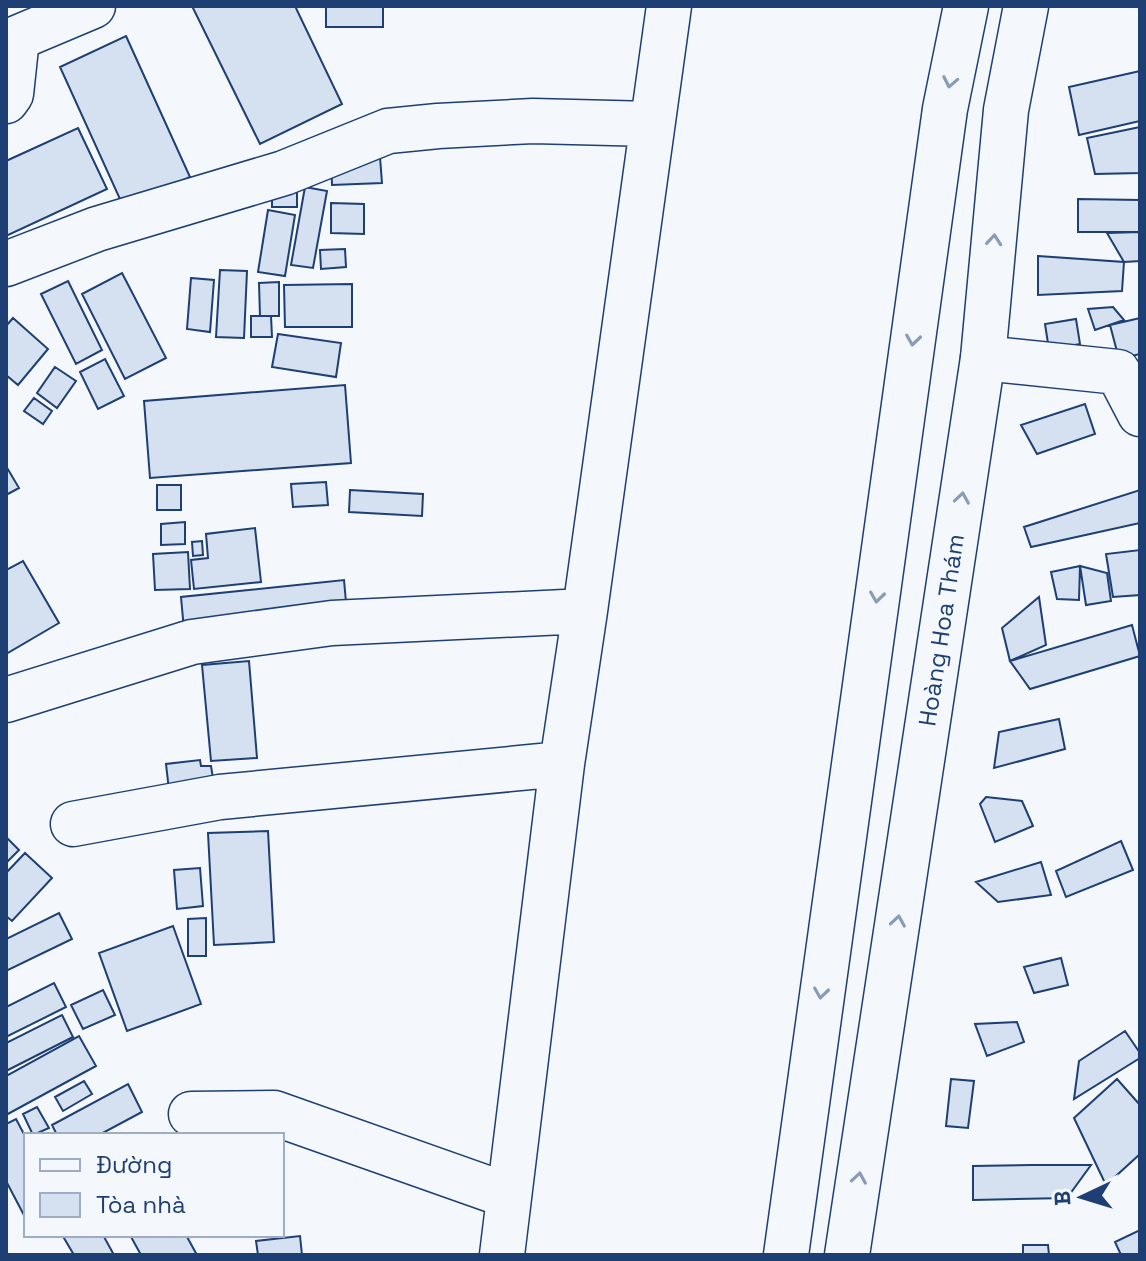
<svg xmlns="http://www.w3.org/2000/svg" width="1146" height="1261" font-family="'Space Grotesk',sans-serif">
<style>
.building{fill:#d5e0f0;stroke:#1d3f73;stroke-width:2}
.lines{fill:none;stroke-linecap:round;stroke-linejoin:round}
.minor-casing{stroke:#1d3f73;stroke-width:47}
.major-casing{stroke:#1d3f73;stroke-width:47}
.minor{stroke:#f4f7fb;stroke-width:44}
.major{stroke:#f4f7fb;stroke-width:44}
.oneway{stroke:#889bb7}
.labels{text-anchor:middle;stroke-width:6;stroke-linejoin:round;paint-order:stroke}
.street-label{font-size:24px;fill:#1d3f73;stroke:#f4f7fb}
</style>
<rect width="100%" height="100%" fill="#f4f7fb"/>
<path class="building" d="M192 6H295L342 104 260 144Z
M326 6H383V27H326Z
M126 36 190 177 124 208 60 67Z
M1140 71V121L1079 135 1069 87Z
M1140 127V173L1095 174 1087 138Z
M78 128 107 189 6 236V161Z
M380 157 382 183 332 185 331 160Z
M272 185 297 186V207H272Z
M305 187 327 191 313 268 291 265Z
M1078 199 1140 200V232H1078Z
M331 203 364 204V234L331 233Z
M268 210 295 215 285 276 258 272Z
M1140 232V261L1124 262 1107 233Z
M345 249 346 267 321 269 320 250Z
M1038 256 1124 262 1122 291 1038 295Z
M220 270 247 271 244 338 216 337Z
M122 273 166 358 125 379 82 294Z
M191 278 214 280 210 332 187 329Z
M68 281 102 350 76 364 41 294Z
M279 282V316H260L259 283Z
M352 284V327H285L284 285Z
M1113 307 1124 320 1095 330 1088 309Z
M251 316H271L272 337H251Z
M13 318 48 349 18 385 6 375V326Z
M1140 318V354L1119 359 1110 325Z
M1076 319 1080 344 1049 350 1045 324Z
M278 334 341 343 336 377 272 367Z
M105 359 124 396 98 409 80 372Z
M55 367 76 381 57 408 37 393Z
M345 385 351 463 150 478 144 401Z
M34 398 52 411 43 424 24 411Z
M1085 404 1095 434 1037 454 1021 425Z
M6 466 19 488 6 495Z
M326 482 328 505 293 507 291 484Z
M157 485H181V510H157Z
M350 490 423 494 422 516 349 512Z
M1140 490V523L1031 547 1024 527Z
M185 522V544L161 545V524Z
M255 528 261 582 194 589 191 560 208 558 206 534Z
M202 541 203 555 193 556 192 542Z
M1140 550V595L1113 597 1106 554Z
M188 552 190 589 155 590 153 554Z
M23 561 59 623 6 654V570Z
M1080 566 1107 573 1111 601 1086 605Z
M1080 566 1079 600 1057 599 1051 572Z
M344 580 347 613 184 630 181 597Z
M1039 597 1046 645 1010 661 1002 628Z
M1132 625 1140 656 1030 689 1010 661Z
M249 661 257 758 211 761 202 665Z
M1059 719 1065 749 994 768 999 732Z
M200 760 201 766H211L213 778 169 790 166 764Z
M986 797 1022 801 1033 826 995 842 980 804Z
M268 831 274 942 214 945 208 833Z
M6 837 19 850 6 863Z
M1121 841 1133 870 1066 897 1056 871Z
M25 853 52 878 12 921 6 916V873Z
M1041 862 1051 895 998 902 976 882Z
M200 868 203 906 177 909 174 870Z
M59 913 72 939 6 971V939Z
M206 918V956H188V919Z
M173 926 201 1004 127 1031 99 953Z
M1061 958 1068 985 1034 993 1024 967Z
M54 983 66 1007 6 1037V1007Z
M103 990 115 1015 83 1029 71 1005Z
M62 1015 73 1037 6 1071V1043Z
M1017 1022 1024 1042 987 1056 975 1024Z
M1125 1031 1140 1053V1058L1074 1099 1079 1061Z
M79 1036 96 1066 6 1115V1076Z
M951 1079 974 1081 968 1128 946 1126Z
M1117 1079 1140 1105V1154L1106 1185 1074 1118Z
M84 1081 92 1094 63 1111 55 1097Z
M128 1084 142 1112 99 1135H57L52 1125Z
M37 1107 49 1128 33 1135 23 1114Z
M16 1119 26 1138V1219L6 1181V1124Z
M1032 1165H1091L1067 1198 973 1200V1166Z
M1140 1230V1255H1121L1115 1242Z
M69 1235H103L114 1255H74L64 1238Z
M130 1235H186L197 1255H141Z
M300 1236 302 1255H258L256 1241Z
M1023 1245H1048L1049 1255H1023Z"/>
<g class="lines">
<g class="minor-casing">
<path id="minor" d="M6 101 11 94 17 38 93 6
M6 264 97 229 284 173 388 131 438 126 533 121 652 124
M983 358 1118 372 1140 414
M6 700 192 642 332 623 585 611
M73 824 220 797 562 764
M191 1114 274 1113 509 1196
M502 1255 562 764 585 611 669 6"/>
</g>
<g class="major-casing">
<g id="major">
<path d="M786 1255 945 109 966 6"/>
<path id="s1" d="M847 1255 983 358 1006 110 1026 6"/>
</g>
</g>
<use href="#minor" class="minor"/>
<use href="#major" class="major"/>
</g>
<defs><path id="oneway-chevron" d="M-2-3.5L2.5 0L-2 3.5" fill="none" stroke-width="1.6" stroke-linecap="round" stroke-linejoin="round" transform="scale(2)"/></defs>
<g class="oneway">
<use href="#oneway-chevron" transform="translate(950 82) rotate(101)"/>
<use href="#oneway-chevron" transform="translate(994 240) rotate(-85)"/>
<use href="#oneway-chevron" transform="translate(913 340) rotate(98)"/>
<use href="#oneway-chevron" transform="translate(962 498) rotate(-81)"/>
<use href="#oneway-chevron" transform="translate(877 597) rotate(98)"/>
<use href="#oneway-chevron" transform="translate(898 921) rotate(-81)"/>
<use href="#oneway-chevron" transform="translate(821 993) rotate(98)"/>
<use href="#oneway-chevron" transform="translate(859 1178) rotate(-81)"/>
</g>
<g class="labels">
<g class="street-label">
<text dy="8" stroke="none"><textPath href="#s1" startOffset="632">Hoàng Hoa Thám</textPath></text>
</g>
</g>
<rect width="1146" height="1261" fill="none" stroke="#1d3f73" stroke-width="16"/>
<rect x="24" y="1133" width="260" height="104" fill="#f4f7fb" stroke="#9eadc5" stroke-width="2"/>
<rect x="40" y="1159" width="40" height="12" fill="#f4f7fb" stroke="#9eadc5" stroke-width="2"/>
<text x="96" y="1173" font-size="24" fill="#1d3f73">Đường</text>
<rect x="40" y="1193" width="40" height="24" fill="#d5e0f0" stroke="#9eadc5" stroke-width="2"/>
<text x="96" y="1213" font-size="24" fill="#1d3f73">Tòa nhà</text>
<g transform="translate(1082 1197) rotate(266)" stroke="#f4f7fb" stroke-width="6" paint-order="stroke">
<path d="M0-6L14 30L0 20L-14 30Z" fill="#1d3f73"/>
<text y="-12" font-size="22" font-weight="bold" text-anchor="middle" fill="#1d3f73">B</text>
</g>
</svg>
